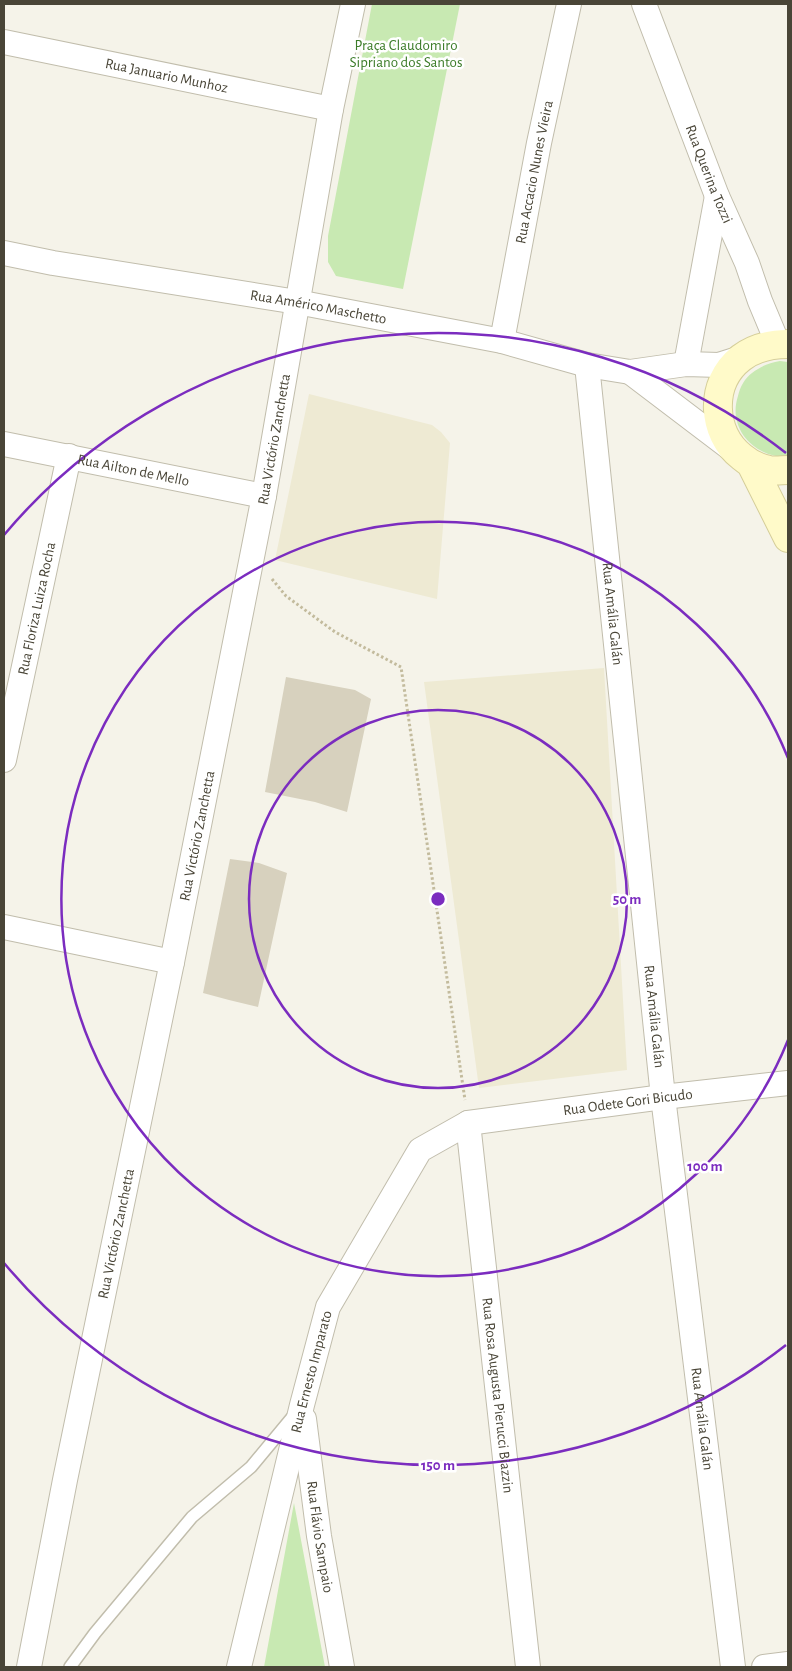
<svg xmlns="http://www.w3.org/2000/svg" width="792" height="1671" font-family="'Alegreya Sans',sans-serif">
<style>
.education{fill:#eeead3}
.green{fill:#c8e9b2}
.building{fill:#d7d1be}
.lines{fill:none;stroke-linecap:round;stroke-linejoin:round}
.lane-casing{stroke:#c1bdac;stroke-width:14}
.street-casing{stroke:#c1bdac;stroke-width:26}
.secondary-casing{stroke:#d5ce99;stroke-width:30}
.path{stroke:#c3bb9d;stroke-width:3;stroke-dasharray:2.5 2.5;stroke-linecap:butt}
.lane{stroke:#fff;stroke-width:11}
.street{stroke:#fff;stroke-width:24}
.secondary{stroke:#fffac9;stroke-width:28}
.ring{fill:none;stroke:#7b2cbf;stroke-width:2.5}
.labels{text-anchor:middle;stroke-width:5;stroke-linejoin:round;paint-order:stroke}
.park-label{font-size:15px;fill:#3c7c29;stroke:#fff}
.street-label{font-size:15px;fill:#494537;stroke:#fff}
.centre{fill:#7b2cbf;stroke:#fff;stroke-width:2.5}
.ring-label{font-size:15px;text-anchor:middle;font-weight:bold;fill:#7b2cbf;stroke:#fff;stroke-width:5;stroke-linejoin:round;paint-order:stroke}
</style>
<rect width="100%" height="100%" fill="#f5f3e9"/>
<path class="education" d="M309 394 432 425 441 432 450 443 437 599 275 560Z
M604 668 627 1070 479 1088 424 682Z"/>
<path class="green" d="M372 4H460L403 289 336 276 328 262V236Z
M780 361 788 362V457C755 458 727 429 738 396 740 387 745 378 752 373 761 366 769 363 780 361Z
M294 1503 325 1667H264Z"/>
<path class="building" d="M286 677 355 690 371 699 347 812 315 802 265 792Z
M230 859 259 863 287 873 258 1007 229 1000 203 993Z"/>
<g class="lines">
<g class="lane-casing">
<path id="lane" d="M70 1667 95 1633 192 1517 251 1467 295 1414"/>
</g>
<g class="street-casing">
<g id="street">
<path id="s1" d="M644 4 717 196 747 263 760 301 778 344"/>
<path id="s2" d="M4 42 331 109"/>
<path id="s3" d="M4 253 53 263 297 302 502 341 587 365 630 372 686 364 719 365 741 358"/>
<path id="s4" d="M502 341 539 143 569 4"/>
<path d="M686 364 717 196"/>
<path id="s5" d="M587 365 663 1097 733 1667"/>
<path d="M630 372 734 451"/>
<path id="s6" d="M4 444 264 496"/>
<path id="s7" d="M4 760 69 456"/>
<path d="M4 927 172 962"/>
<path id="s8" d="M468 1123 528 1667"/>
<path id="s9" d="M304 1419 319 1536 342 1667"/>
<path id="s10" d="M29 1667 65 1480 172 962 264 496 331 109 353 4"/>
<path id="s11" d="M239 1667 302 1405 328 1307 420 1150 468 1123 663 1097 788 1083"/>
<path d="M764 1667 788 1664"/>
</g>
</g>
<g class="secondary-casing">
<path id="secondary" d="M788 344C772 344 754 348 741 358 709 383 711 433 742 457 750 464 759 468 769 470 775 471 782 470 788 470
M751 464 788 538"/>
</g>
<path class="path" d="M272 579 286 596 335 632 401 667 465 1100"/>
<use href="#lane" class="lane"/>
<use href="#street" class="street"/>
<use href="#secondary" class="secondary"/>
</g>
<g class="ring">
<circle cx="438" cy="899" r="189"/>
<path d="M788 1040A377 377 0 1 1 788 758"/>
<path d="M786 1345A566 566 0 0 1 4 1263M4 535A566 566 0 0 1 786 453"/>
</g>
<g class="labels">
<g class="park-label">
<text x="406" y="50">Praça Claudomiro<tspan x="406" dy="17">Sipriano dos Santos</tspan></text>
</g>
<g class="street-label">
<text dy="5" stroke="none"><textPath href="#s2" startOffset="166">Rua Januario Munhoz</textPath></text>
<text dy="5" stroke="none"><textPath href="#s4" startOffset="172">Rua Accacio Nunes Vieira</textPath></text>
<text dy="5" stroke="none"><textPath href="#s1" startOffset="182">Rua Querina Tozzi</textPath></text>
<text dy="5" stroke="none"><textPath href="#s3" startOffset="319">Rua Américo Maschetto</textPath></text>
<text dy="5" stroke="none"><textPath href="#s10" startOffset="1252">Rua Victório Zanchetta</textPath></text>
<text dy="5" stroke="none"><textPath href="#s6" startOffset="132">Rua Ailton de Mello</textPath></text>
<text dy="5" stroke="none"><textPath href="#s7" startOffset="155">Rua Floriza Luiza Rocha</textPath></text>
<text dy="5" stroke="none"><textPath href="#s5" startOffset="250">Rua Amália Galán</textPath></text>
<text dy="5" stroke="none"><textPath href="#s10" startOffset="848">Rua Victório Zanchetta</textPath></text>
<text dy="5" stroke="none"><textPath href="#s5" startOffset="655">Rua Amália Galán</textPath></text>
<text dy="5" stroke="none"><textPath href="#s11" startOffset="769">Rua Odete Gori Bicudo</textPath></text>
<text dy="5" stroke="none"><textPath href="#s10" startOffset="442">Rua Victório Zanchetta</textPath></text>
<text dy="5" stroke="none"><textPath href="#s11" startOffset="304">Rua Ernesto Imparato</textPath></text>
<text dy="5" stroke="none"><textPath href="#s8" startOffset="274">Rua Rosa Augusta Pierucci Biazzin</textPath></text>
<text dy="5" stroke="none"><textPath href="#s5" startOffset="1060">Rua Amália Galán</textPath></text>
<text dy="5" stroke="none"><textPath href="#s9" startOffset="119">Rua Flávio Sampaio</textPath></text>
</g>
</g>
<circle cx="438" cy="899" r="8" class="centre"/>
<g class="ring-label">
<text x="627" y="904">50 m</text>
<text x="705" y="1171">100 m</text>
<text x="438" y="1470">150 m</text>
</g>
<rect width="792" height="1671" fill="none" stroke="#494537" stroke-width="10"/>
</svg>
